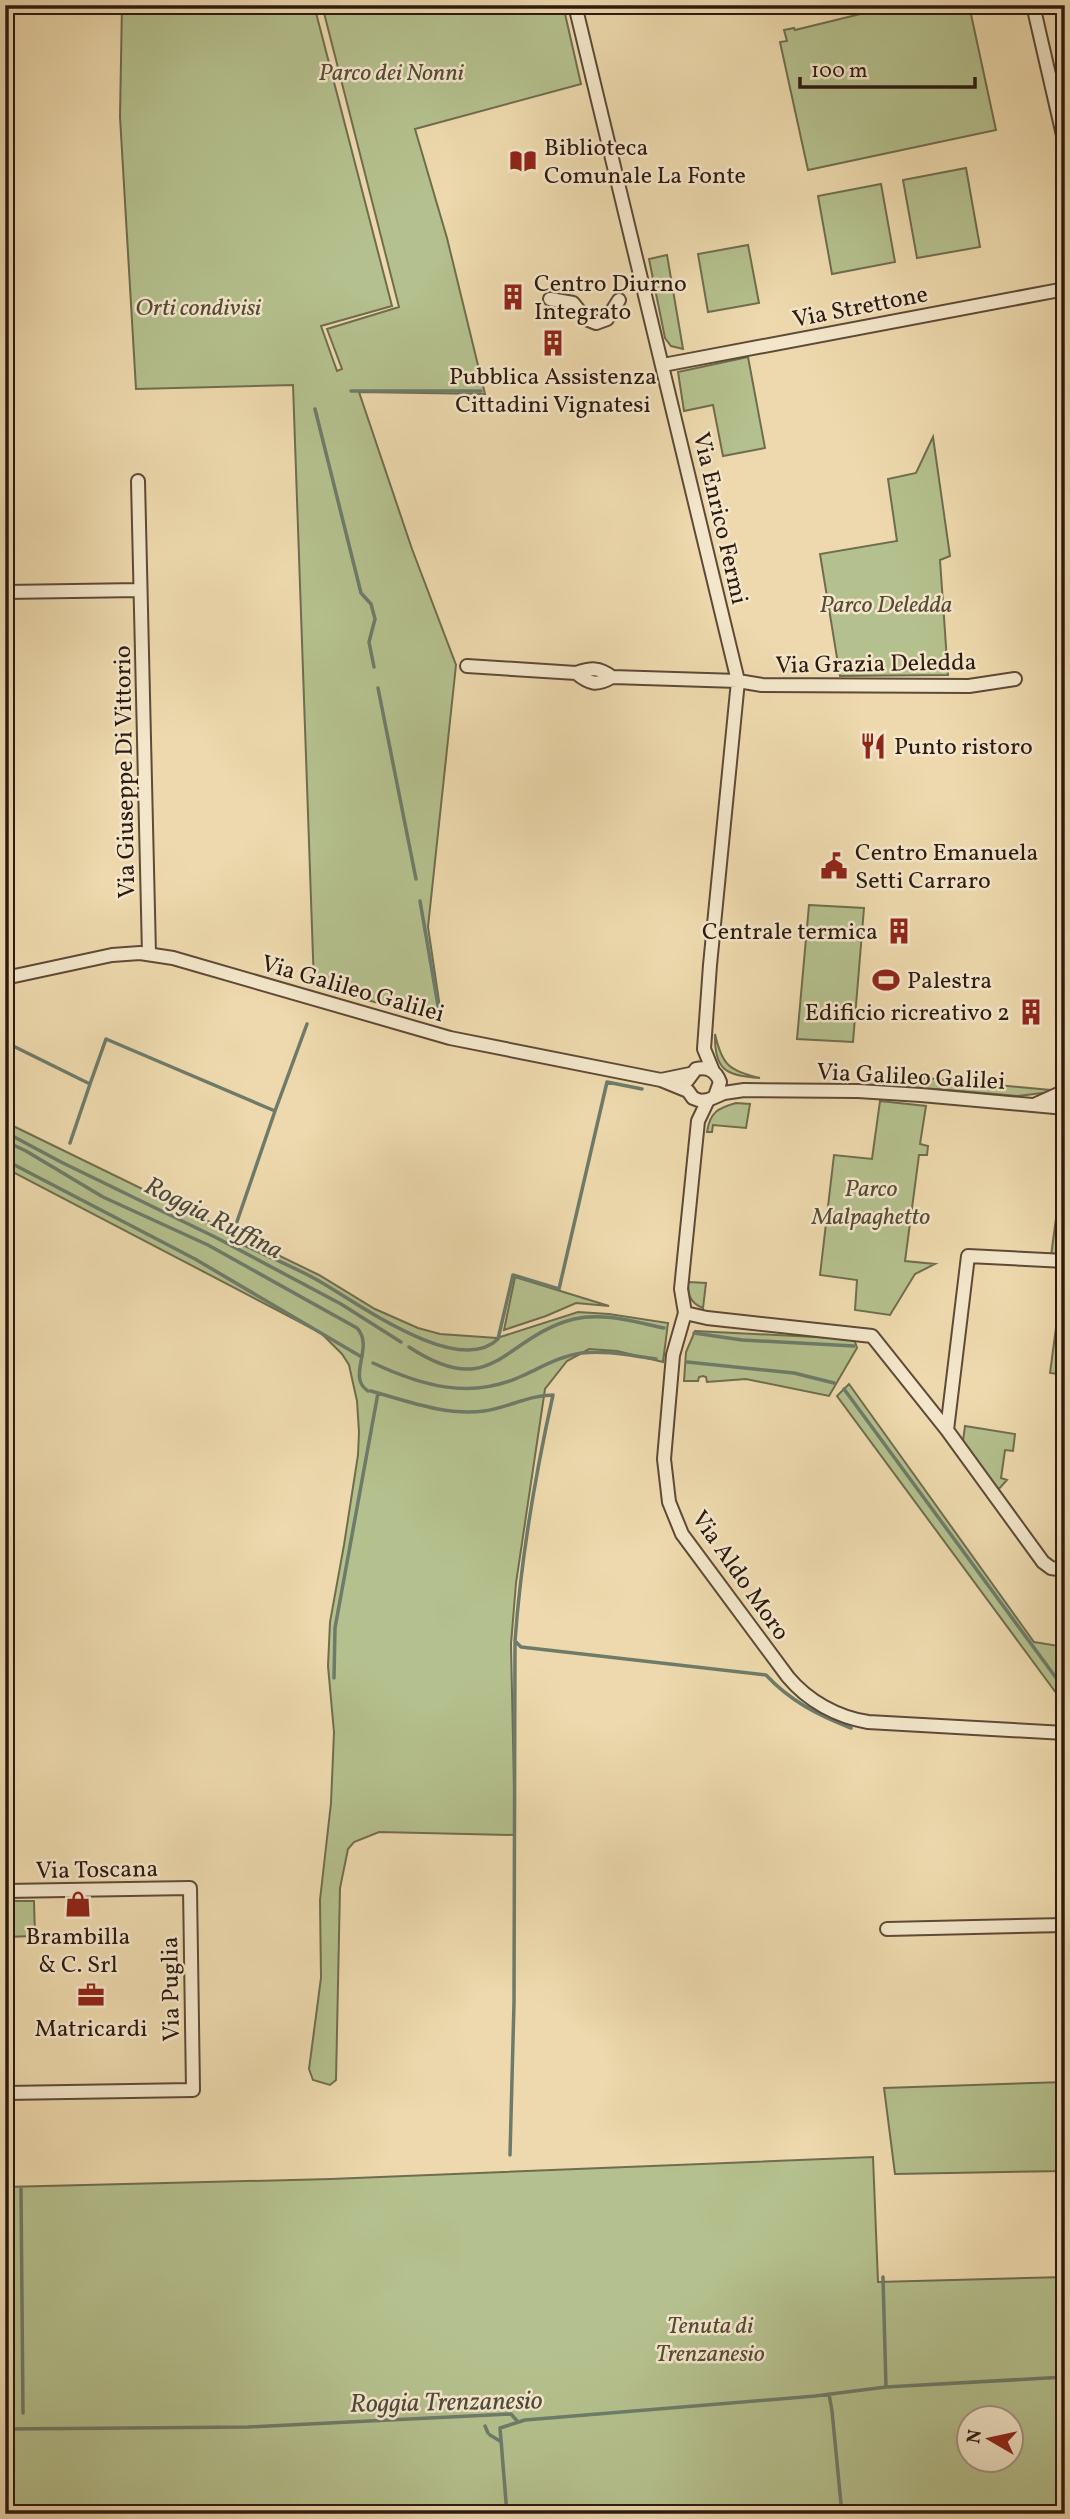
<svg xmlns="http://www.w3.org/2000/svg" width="1070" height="2519" font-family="Vollkorn,serif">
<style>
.green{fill:#b4c08d;stroke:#706d4e;stroke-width:2;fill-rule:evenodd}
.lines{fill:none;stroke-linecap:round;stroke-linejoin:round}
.stream{stroke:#6e7b6a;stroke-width:3.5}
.minor-casing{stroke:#5d4a37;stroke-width:16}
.minor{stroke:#f3e6ca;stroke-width:12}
.labels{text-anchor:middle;stroke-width:5;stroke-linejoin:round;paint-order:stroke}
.park-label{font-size:24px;font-style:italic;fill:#564c36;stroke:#f3e6ca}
.poi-label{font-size:24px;fill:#2d1a10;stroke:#f3e6ca;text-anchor:start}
.street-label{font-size:24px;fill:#2d1a10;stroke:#f3e6ca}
.water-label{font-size:26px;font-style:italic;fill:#4e4a3d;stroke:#f3e6ca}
</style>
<rect width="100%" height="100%" fill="#edd9ad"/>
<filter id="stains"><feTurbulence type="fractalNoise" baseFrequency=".00286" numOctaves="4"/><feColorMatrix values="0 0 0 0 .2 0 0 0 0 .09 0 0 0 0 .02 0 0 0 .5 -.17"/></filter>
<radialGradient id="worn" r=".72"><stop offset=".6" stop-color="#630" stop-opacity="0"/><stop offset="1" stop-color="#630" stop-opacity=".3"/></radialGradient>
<path class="green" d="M122 5H233L249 11 278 5H314L392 306 321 326 337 371 342 369 327 329 399 307 322 5H563L581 84 415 129 447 238 485 394 359 392 412 549 456 665 428 927 442 1021 314 985 293 385 136 389 120 117Z
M897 5H969L996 130 808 170 780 42 787 41 784 30 794 28 795 30Z
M966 168 980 247 917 258 903 180Z
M881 184 895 262 832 274 818 196Z
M748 245 759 303 708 312 698 254Z
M667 255 683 349 671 346 665 338 649 259Z
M748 357 765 448 723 456 713 405 684 411 678 372Z
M933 437 950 556 940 560 948 675 840 676 820 554 897 541 888 479 916 473Z
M809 905 864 908 853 1042 797 1039Z
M715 1034C722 1065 729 1071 760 1078 726 1076 714 1070 715 1034Z
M868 1076 915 1077 1050 1090V1092L1018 1096 936 1089 868 1087Z
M880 1101 926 1106 920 1144 928 1146 927 1155H919L905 1261 935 1264 915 1274 890 1315 855 1310 857 1280 820 1275 834 1155 872 1159Z
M736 1103 750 1104 746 1128 713 1125 712 1132H707C710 1112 718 1108 736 1103Z
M1062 1118H1065V1208L1063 1222H1065V1253L1058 1257 1051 1256 1064 1158 1056 1157Z
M5 1122 319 1275 375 1309 418 1328 440 1334 497 1338 578 1312 609 1314 668 1323 663 1362 617 1351 589 1349 567 1361 545 1389 516 1583 511 1644 515 1835 379 1832 354 1842 348 1849 340 1888 336 2080 330 2085 313 2080 309 2069 321 1978 320 1900 331 1803 334 1732 328 1666 330 1622 344 1545 358 1455 359 1432 357 1401 349 1365 342 1354 321 1333 5 1168Z
M515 1277 609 1306 576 1303 546 1316 504 1330Z
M688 1282 706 1283 703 1308C690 1303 688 1295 688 1282Z
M1061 1290 1065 1291V1333L1060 1334 1065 1375 1050 1373Z
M695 1331 854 1339 857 1348 829 1396 746 1379 707 1382 706 1377 703 1376 699 1377 698 1381H684L686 1352Z
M849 1384 1034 1642 1065 1647 1063 1667H1065V1705L837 1396Z
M965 1426 1015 1434 1013 1451 1005 1450 1001 1478 1007 1480 998 1490 963 1441Z
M5 1901H34L35 1936 5 1937Z
M1065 2082V2171L895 2174 884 2088Z
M873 2157 878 2282 1065 2277V2514H5V2187L331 2179ZM968 2418H1010V2460H968Z"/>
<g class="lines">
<path class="stream" d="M351 391H481
M315 409 361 593 371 604 375 619 369 642 374 667
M378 688 416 879
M420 901 440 1017
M5 1042 90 1084 106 1039 275 1111 231 1239C260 1253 291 1265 319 1281 356 1302 458 1378 498 1339L513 1275 559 1289 607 1082 642 1089
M275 1111 307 1024
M5 1132 61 1162 215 1237 341 1304 401 1342
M5 1141 26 1151 103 1197 208 1245 357 1328C375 1347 346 1377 368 1391
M70 1143 90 1084
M5 1160 195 1259 360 1356
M694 1333 742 1340 854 1346
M409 1347C494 1403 503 1337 574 1319 603 1312 635 1322 664 1328
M687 1362 794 1373 834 1383
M373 1363C422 1386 471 1400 522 1376 542 1367 560 1356 582 1353 606 1350 632 1356 656 1359
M844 1389 1065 1690
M371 1391C407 1401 446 1416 484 1411 508 1408 528 1395 553 1395 535 1476 521 1558 515 1641L521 1647 766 1675C790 1701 818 1715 851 1728
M334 1678 335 1628 378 1393
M510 2155 514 2003 515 1643
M21 2189 23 2413
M883 2277 886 2387
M829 2394 832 2411 842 2514
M485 2426 488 2433
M5 2429 248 2427 511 2414 518 2422
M490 2435 500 2441
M507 2514 500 2428 525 2420 815 2396 886 2387 1065 2377"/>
<g class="minor-casing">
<path id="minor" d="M575 5 738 681 710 965 704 1049 713 1071
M1033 5 1065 144
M550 299 573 303 586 319 596 323 607 319 619 300
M663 365 1065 289
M138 481 149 954
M5 592 140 590
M467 666 576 673C591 668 599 667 612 677
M576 673C589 684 597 686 612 677L738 681 762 685 969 686 1015 679
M5 978 112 955 140 953 173 958 450 1038 661 1080 690 1074
M661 1080 688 1091 693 1098 701 1101 708 1100 724 1093 744 1090 858 1091 921 1095 1065 1108
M687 1081 696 1069C708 1066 716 1071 720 1082L715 1096
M708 1100 698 1121 681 1289 685 1313 673 1355 664 1459 669 1502 682 1534 788 1677C808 1701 837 1717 868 1722L1065 1733
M1034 1105 1065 1091
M685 1313 707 1318 872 1336 947 1430 1043 1562 1051 1568 1065 1570
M947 1430 968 1256 1065 1261
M5 1891 190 1888 193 2090 5 2093
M887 1929 1065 1925"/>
</g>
<use href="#minor" class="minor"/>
</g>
<defs>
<g id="library-bare" transform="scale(2.1)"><path d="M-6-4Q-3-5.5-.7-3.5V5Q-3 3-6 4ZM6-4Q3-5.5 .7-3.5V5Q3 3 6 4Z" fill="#8f2418" stroke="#f3e6ca" stroke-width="2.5" paint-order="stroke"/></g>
<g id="building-bare" transform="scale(2.1)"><path d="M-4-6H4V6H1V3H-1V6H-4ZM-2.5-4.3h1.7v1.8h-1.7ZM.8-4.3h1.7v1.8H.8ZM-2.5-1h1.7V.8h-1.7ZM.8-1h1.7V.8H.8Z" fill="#8f2418" stroke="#f3e6ca" stroke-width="2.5" paint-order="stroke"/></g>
<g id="restaurant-bare" transform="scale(2.1)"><path d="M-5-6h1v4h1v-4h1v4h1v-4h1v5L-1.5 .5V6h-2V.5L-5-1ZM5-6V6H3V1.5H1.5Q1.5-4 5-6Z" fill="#8f2418" stroke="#f3e6ca" stroke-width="2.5" paint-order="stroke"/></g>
<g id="civic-bare" transform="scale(2.1)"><path d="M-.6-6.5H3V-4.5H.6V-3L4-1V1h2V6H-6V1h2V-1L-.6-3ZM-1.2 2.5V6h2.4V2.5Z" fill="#8f2418" stroke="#f3e6ca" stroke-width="2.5" paint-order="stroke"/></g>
<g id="stadium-bare" transform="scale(2.1)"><path d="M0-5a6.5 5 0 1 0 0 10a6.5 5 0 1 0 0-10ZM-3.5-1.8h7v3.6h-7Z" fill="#8f2418" stroke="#f3e6ca" stroke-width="2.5" paint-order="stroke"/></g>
<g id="shop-bare" transform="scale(2.1)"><path d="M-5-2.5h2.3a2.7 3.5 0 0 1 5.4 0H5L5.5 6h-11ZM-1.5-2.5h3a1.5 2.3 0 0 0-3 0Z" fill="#8f2418" stroke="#f3e6ca" stroke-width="2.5" paint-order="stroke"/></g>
<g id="office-bare" transform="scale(2.1)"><path d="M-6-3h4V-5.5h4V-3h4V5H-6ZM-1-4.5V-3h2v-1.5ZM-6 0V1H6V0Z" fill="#8f2418" stroke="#f3e6ca" stroke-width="2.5" paint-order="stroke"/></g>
</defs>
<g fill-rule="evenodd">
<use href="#library-bare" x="523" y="161"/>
<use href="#building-bare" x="513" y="297"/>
<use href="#building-bare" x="553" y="343"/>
<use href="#restaurant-bare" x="873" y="746"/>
<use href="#civic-bare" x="834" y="866"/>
<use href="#building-bare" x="899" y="931"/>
<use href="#stadium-bare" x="886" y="980"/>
<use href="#building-bare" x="1031" y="1012"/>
<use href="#shop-bare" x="78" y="1904"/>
<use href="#office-bare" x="91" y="1995"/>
</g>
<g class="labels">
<g class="park-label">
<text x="391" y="80">Parco dei Nonni</text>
<text x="198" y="315">Orti condivisi</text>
<text x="886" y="612">Parco Deledda</text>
<text x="871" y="1196">Parco<tspan x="871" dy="28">Malpaghetto</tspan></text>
<text x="710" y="2333">Tenuta di<tspan x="710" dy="28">Trenzanesio</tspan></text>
</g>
<g class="poi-label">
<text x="544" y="155">Biblioteca<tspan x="544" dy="28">Comunale La Fonte</tspan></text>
<text x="534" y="291">Centro Diurno<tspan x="534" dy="28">Integrato</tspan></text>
<text x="553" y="384" text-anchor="middle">Pubblica Assistenza<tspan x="553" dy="28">Cittadini Vignatesi</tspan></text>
<text x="894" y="754">Punto ristoro</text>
<text x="855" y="860">Centro Emanuela<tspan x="855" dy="28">Setti Carraro</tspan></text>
<text x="878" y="939" text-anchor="end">Centrale termica</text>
<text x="907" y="988">Palestra</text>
<text x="1010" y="1020" text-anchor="end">Edificio ricreativo 2</text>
<text x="78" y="1944" text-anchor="middle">Brambilla<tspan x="78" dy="28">&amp; C. Srl</tspan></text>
<text x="91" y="2036" text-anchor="middle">Matricardi</text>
</g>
<g class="street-label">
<text transform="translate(860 306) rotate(-11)" y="8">Via Strettone</text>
<text transform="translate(721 518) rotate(77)" y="8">Via Enrico Fermi</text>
<text transform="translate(876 663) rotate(-1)" y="8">Via Grazia Deledda</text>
<text transform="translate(124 772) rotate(-91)" y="8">Via Giuseppe Di Vittorio</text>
<text transform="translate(353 988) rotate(16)" y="8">Via Galileo Galilei</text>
<text transform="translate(911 1076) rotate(3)" y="8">Via Galileo Galilei</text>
<text transform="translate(741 1575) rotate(55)" y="8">Via Aldo Moro</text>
<text transform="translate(97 1869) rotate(-1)" y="8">Via Toscana</text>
<text transform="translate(170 1989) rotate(-91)" y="8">Via Puglia</text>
</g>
<g class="water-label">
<text transform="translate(214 1217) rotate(27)" y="9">Roggia Ruffina</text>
<text transform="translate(446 2401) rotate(-1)" y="9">Roggia Trenzanesio</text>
</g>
</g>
<rect width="1070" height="2519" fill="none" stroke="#edd9ad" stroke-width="28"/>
<rect x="7" y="7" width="1056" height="2505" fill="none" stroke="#2d1a10" stroke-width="3.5"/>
<rect x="14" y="14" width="1042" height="2491" fill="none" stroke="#2d1a10" stroke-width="2"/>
<g transform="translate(990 2439) rotate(279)"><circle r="33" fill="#f3e6ca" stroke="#a49480" stroke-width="2"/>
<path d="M0-5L12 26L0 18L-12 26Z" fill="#8f2418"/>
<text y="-10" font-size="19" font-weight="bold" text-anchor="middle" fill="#2d1a10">N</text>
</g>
<path d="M800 77v10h175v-10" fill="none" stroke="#2d1a10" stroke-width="3.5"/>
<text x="811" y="77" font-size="21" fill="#2d1a10" stroke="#f3e6ca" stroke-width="5" paint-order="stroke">100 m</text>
<rect width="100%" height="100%" filter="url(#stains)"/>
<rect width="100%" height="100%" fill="url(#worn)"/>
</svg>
